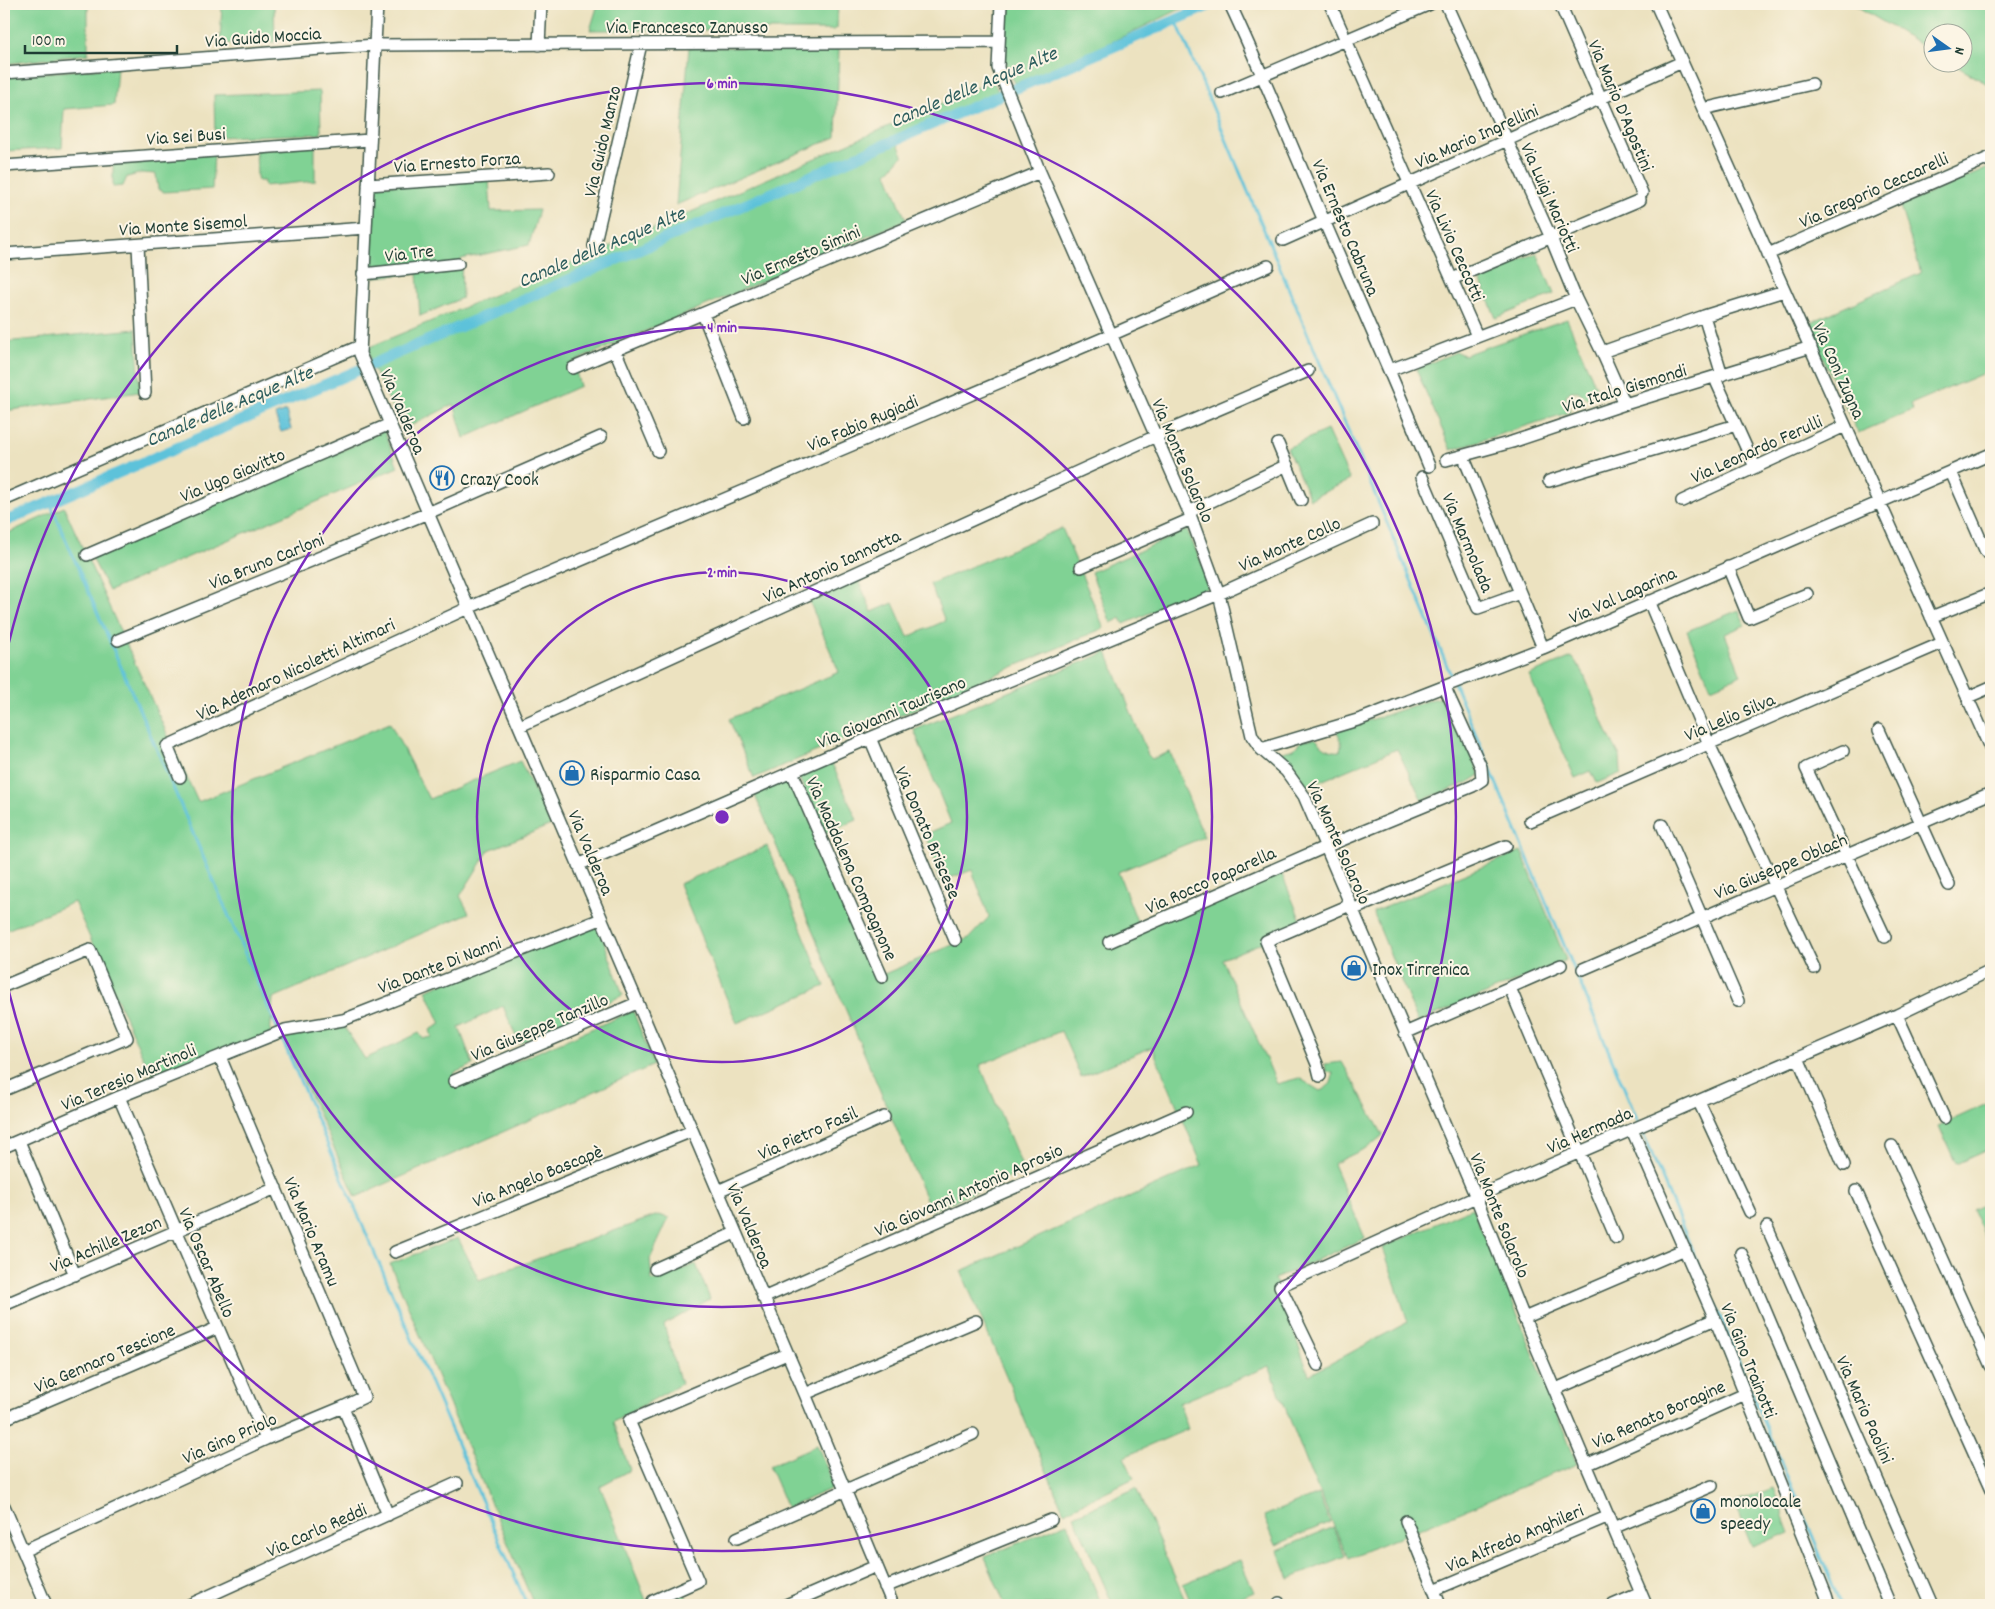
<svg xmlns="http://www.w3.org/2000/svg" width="1995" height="1609" font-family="Dekko,sans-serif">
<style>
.green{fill:#80d294;stroke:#508864}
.water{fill:#5dc2da;stroke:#3e8087}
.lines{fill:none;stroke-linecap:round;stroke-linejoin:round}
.stream{stroke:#5dc2da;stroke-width:3}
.canal{stroke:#5dc2da;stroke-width:11}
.minor-casing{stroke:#3e5649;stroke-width:14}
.minor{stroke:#fff;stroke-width:11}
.ring{fill:none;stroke:#7b2cbf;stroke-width:2.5}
.labels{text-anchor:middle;stroke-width:4;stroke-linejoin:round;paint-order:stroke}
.street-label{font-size:19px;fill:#1f3d34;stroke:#fcf5e5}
.poi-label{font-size:19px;fill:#1f3d34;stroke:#fcf5e5;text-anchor:start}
.water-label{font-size:20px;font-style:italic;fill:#2e5e5e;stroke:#fcf5e5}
.centre{fill:#7b2cbf;stroke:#fcf5e5;stroke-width:2.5}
.ring-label{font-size:15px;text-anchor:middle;font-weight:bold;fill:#7b2cbf;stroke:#fcf5e5;stroke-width:4;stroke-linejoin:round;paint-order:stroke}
</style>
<rect width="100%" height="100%" fill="#fcf5e5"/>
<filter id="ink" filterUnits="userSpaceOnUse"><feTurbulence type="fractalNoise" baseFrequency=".02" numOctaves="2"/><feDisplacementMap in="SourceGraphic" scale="10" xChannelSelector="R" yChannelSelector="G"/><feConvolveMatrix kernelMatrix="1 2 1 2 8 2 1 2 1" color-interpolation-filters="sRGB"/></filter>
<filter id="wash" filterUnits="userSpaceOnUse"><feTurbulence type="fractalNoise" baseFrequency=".0096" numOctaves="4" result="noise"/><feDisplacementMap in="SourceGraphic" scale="20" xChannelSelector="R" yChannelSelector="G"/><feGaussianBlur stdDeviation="1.12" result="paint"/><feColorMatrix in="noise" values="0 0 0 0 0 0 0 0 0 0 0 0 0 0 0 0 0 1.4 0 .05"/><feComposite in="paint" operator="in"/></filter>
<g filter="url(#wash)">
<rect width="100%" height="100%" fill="#ece2c0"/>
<path class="green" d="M4 4H88V54L4 64Z
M222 4H274L275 42 220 44Z
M598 4H838L837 28 833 30H590Z
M1004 4H1191L1017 87 1009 72 1002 51Z
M1853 4H1991V86L1951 63 1962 62V32H1932V51Z
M689 47 839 48 836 137 676 205Z
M117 67 114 105 64 109 62 148 4 151V76Z
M993 81 999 93 895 137 903 155 887 173 906 220 573 362 580 386 464 438 454 404 404 429 373 369 367 348 661 225Z
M320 91 321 134 215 137 214 95Z
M315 144V181L264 186V181H258L257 177 256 150Z
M214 153 212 189 164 192 158 189 156 174 142 173 127 177 123 186 113 187V156Z
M1991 167V370L1911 404 1913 410 1858 433 1807 324 1921 273 1900 206Z
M489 179 491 211 539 210 529 245 461 259 462 298 420 316 417 273 367 278 369 186Z
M1537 253 1554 294 1496 318 1479 277Z
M1567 319 1599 394 1589 400 1578 391H1571L1566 395 1570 412 1451 450 1416 369 1456 352 1464 355Z
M136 329 140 392 4 411V342Z
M384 430 398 467 109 591 90 554 350 447Z
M1327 430 1350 480 1310 499 1287 448Z
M64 507 198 802 390 723 429 799 520 761 551 825 489 850 460 896 469 913 273 998 270 1036 150 1073 74 902 4 931V535Z
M1062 528 1104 628 754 778 729 719 839 672 808 598 857 577 872 612 893 603 908 637 945 621 930 584Z
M1187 530 1212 586 1124 624 1121 618 1111 623 1091 572Z
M1739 610 1745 625 1725 634 1741 675 1711 688 1687 631Z
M1107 652 1148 755 1152 759 1170 752 1204 837 1118 872 1140 929 1281 872 1303 926 1222 959 1277 1084 1299 1078 1320 1091C1329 1087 1332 1083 1333 1073L1326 1072 1325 1064 1342 1062 1383 1135 1370 1146 1333 1164 1365 1238 1275 1279 1309 1375 1408 1322 1383 1247 1472 1208 1509 1293 1577 1464 1348 1558 1312 1476 1269 1366 1179 1403 1188 1429 1124 1457 1134 1478 1064 1512 961 1271 1202 1165 1152 1047 1081 1077 1061 1031 980 1065 1024 1171 931 1211 754 793 791 777 877 977 969 938 989 917 972 870 939 882C933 865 936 849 924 835L951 823 914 730Z
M1572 657 1582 670 1608 734 1620 756 1621 773 1597 783 1591 771 1575 778 1529 675Z
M1444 697 1480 775 1469 782 1422 800 1397 749 1307 787 1280 760 1279 753 1294 749 1301 741 1315 738C1322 746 1329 753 1340 751 1343 743 1340 737 1336 730L1380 717 1429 700Z
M830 759 857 820 823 835 797 773Z
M767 846 825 986 737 1023 679 884Z
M1521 851 1566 960 1418 1022 1373 912Z
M597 922 623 995 519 1044 503 1006 459 1027 473 1065 454 1073 461 1085 633 1011 654 1065 356 1197 283 1035 343 1025 365 1059 419 1033 423 1039 432 1037 430 1030 441 1024 426 990Z
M1991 1102V1148L1956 1164 1939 1126Z
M1991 1200V1249L1972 1209Z
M658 1215 669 1218 650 1259 652 1281 696 1264 710 1299 664 1325 681 1384 613 1422 630 1470 600 1486 648 1605H534L390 1264 458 1238 479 1280Z
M817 1445 835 1487 787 1508 769 1466Z
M1136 1488 1187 1605H1113L1074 1516Z
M1773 1488 1790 1532 1752 1547 1734 1503Z
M1318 1494 1330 1522 1276 1545 1264 1516Z
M1067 1523 1102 1605H1005L985 1557Z
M1333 1527 1345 1556 1289 1579 1278 1550Z
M1240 1560 1254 1592 1223 1605H1192L1183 1584Z
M684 1592 690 1605H654Z"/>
<path class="water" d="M286 411 291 429 281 432 275 415Z"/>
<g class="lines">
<path class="stream" d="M1176 20 1841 1605
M50 503 527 1605"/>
<path class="canal" d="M4 522 1213 4"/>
</g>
</g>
<g filter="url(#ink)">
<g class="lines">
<g class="minor-casing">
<path id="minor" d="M377 4 360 354 805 1394 893 1605
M1001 4 998 68 1040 172 1189 512 1219 594 1252 736 1261 749 1286 771 1304 796 1476 1197 1524 1318 1646 1605
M1230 4C1264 76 1293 150 1325 223 1360 304 1396 384 1429 466
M1330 4 1477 336
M1446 4 1551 238 1576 299 1602 352 1625 404
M1560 4 1642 193
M1656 4 1991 750
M539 45 541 4
M4 73 375 45 999 42
M1222 93 1430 4
M1703 109 1812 84
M4 166 370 140
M368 185 549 173
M1283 240 1682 62
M138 245 145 393
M594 246 641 44
M4 254 366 228
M1768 254 1991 157
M363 274 458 264
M1452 279 1640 200
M703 314 744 418
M1704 316 1722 375
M615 350 658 451
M1602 352 1704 316 1784 291
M573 368 1040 172
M1390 370 1576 299
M1717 383 1755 467
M1278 444 1301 500
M1446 460 1512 442 1625 404 1811 347
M1466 463 1543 648
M1951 472 1986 552
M1422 477 1478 608 1520 593
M1549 481 1736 425
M4 500 360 346
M1682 501 1845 426
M1189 512 1287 465
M87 555 390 424
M1081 567 1191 519
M1728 567 1749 618 1807 594
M1649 601 1709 744 1814 968
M1931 617 1991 593
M118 640 428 513 601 437
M1968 697 1991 687
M520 726 1156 436 1308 371
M1879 730 1949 885
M870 738 955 940
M1261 749 1361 719 1543 648 1991 454
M1843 751 1806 768 1885 937
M792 772 882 977
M180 777 167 746 468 608 1111 335 1268 266
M1530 821 1942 643
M1662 825 1738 1001
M578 865 870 738 1219 594 1372 524
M1352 910 1506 846
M1109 942 1325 847 1473 786 1482 780 1481 767 1445 688
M1583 969 1991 793
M4 986 90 950 127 1038 4 1090
M1510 988 1616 1238
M1897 1015 1944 1118
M1405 1033 1561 965
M220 1057 364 1397 343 1407
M1798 1058 1844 1165
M1320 1076 1317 1064 1266 941 1350 905
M454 1081 637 1003
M119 1097 266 1439
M1699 1102 1750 1212
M1632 1130 1715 1319 1826 1595 1829 1605
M19 1141 75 1275
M1892 1146 1991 1366
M4 1147 119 1097 285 1030 343 1020 601 919
M718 1191 884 1117
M1856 1191 1991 1490
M1767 1227 1932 1605
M395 1252 692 1131
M1741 1253 1890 1605
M655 1269 735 1233
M763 1298 1186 1112
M4 1305 276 1188
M1524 1318 1685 1249
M1318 1365 1280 1286 1476 1197 1897 1015 1991 970
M1556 1389 1715 1319
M805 1394 976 1321
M4 1419 217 1328
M1586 1465 1745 1394
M4 1506 46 1605
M1406 1521 1440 1605
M1613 1528 1712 1486
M737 1538 973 1434
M23 1551 266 1439 343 1407 388 1515
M885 1587 1051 1520
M1434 1590 1609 1516
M653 1601 698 1581 629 1421 787 1354
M1279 1603 1280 1605
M189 1605 457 1483
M786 1605 876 1566
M1613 1605 1641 1593"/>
</g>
<use href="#minor" class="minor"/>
</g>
</g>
<g class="ring">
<circle cx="722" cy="817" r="245"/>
<circle cx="722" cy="817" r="490"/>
<path d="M4 664A734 734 0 1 1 4 970"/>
</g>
<defs>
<g id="restaurant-ring" transform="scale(1.25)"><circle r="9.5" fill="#fcf5e5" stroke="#1f6fb2" stroke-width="1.5"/><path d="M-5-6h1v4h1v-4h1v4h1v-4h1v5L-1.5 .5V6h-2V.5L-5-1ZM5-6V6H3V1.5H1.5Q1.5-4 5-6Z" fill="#1f6fb2"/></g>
<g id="shop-ring" transform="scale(1.25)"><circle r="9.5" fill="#fcf5e5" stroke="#1f6fb2" stroke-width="1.5"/><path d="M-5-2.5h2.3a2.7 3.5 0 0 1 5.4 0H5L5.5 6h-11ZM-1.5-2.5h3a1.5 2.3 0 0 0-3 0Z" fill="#1f6fb2"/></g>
</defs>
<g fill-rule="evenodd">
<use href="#restaurant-ring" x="442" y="478"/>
<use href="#shop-ring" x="572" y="773"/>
<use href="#shop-ring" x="1354" y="968"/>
<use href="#shop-ring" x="1703" y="1511"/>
</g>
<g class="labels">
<g class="street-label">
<text x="687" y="33">Via Francesco Zanusso</text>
<text transform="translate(263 36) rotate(-4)" y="7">Via Guido Moccia</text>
<text transform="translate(1622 105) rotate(67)" y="7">Via Mario D'Agostini</text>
<text transform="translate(186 135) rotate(-4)" y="7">Via Sei Busi</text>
<text transform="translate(1476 135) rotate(-24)" y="7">Via Mario Ingrellini</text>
<text transform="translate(601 141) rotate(-77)" y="7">Via Guido Manzo</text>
<text transform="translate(457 161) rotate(-4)" y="7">Via Ernesto Forza</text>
<text transform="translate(1873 189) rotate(-24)" y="7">Via Gregorio Ceccarelli</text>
<text transform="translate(1551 197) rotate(66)" y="7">Via Luigi Mariotti</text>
<text transform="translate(183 224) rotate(-4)" y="7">Via Monte Sisemol</text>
<text transform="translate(1347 227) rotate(67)" y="7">Via Ernesto Cabruna</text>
<text transform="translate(1456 245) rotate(66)" y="7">Via Livio Ceccotti</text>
<text transform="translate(409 252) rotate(-7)" y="7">Via Tre</text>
<text transform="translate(800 254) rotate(-23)" y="7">Via Ernesto Simini</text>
<text transform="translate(1840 370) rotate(66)" y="7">Via Coni Zugna</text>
<text transform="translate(1624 387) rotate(-17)" y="7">Via Italo Gismondi</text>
<text transform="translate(404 411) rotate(67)" y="7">Via Valderoa</text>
<text transform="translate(862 422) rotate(-23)" y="7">Via Fabio Rugiadi</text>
<text transform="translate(1756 448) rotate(-24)" y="7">Via Leonardo Ferulli</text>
<text transform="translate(1184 460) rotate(67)" y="7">Via Monte Solarolo</text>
<text transform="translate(232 474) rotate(-23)" y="7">Via Ugo Giavitto</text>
<text transform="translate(1469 542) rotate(67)" y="7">Via Marmolada</text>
<text transform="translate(1289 543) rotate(-24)" y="7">Via Monte Collo</text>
<text transform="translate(266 560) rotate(-22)" y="7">Via Bruno Carloni</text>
<text transform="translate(831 565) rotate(-25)" y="7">Via Antonio Iannotta</text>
<text transform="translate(1622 594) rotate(-24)" y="7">Via Val Lagarina</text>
<text transform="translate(295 668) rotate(-25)" y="7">Via Ademaro Nicoletti Altimari</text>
<text transform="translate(891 711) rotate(-23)" y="7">Via Giovanni Taurisano</text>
<text transform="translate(1729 716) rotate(-23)" y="7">Via Lelio Silva</text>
<text transform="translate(929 832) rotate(67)" y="7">Via Donato Briscese</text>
<text transform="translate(1340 842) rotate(66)" y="7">Via Monte Solarolo</text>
<text transform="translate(592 852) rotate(67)" y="7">Via Valderoa</text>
<text transform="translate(1780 865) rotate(-23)" y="7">Via Giuseppe Oblach</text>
<text transform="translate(853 868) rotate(66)" y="7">Via Maddalena Compagnone</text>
<text transform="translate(1210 879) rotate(-24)" y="7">Via Rocco Paparella</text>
<text transform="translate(439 964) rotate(-21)" y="7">Via Dante Di Nanni</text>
<text transform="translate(539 1026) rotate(-23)" y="7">Via Giuseppe Tanzillo</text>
<text transform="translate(128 1076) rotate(-23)" y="7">Via Teresio Martinoli</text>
<text transform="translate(1589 1129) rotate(-24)" y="7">Via Hermada</text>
<text transform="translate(807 1132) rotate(-24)" y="7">Via Pietro Fasil</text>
<text transform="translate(537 1175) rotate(-22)" y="7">Via Angelo Bascapè</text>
<text transform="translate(968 1189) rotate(-24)" y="7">Via Giovanni Antonio Aprosio</text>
<text transform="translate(1501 1215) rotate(68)" y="7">Via Monte Solarolo</text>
<text transform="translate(751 1225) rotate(67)" y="7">Via Valderoa</text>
<text transform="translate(313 1231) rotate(67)" y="7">Via Mario Aramu</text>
<text transform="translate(105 1243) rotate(-23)" y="7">Via Achille Zezon</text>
<text transform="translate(208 1262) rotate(67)" y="7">Via Oscar Abello</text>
<text transform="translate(104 1357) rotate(-23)" y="7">Via Gennaro Tescione</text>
<text transform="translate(1750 1360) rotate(68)" y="7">Via Gino Trainotti</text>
<text transform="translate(1866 1409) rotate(66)" y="7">Via Mario Paolini</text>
<text transform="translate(1658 1413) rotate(-24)" y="7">Via Renato Boragine</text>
<text transform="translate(229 1437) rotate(-24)" y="7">Via Gino Priolo</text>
<text transform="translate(316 1529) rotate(-24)" y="7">Via Carlo Reddi</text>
<text transform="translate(1514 1537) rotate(-23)" y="7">Via Alfredo Anghileri</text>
</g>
<g class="poi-label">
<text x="460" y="485">Crazy Cook</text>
<text x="590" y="780">Risparmio Casa</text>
<text x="1372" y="975">Inox Tirrenica</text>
<text x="1720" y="1507">monolocale<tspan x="1720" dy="22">speedy</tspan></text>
</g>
<g class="water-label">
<text transform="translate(973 86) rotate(-23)" y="7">Canale delle Acque Alte</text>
<text transform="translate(601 246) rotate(-23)" y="7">Canale delle Acque Alte</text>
<text transform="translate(229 405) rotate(-23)" y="7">Canale delle Acque Alte</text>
</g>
</g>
<circle cx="722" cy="817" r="8" class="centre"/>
<g class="ring-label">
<text x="722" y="88">6 min</text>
<text x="722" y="332">4 min</text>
<text x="722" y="577">2 min</text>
</g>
<rect width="1995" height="1609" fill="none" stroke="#fcf5e5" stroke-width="20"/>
<g transform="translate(1948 48) rotate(104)"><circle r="24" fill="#fcf5e5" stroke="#a4ab9e"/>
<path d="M0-4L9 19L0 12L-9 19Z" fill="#1f6fb2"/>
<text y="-8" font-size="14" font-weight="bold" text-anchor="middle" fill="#1f3d34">N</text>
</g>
<path d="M25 45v8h152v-8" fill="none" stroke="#1f3d34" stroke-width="2.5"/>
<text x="32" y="45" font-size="15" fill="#1f3d34" stroke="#fcf5e5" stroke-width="4" paint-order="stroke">100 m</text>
</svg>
